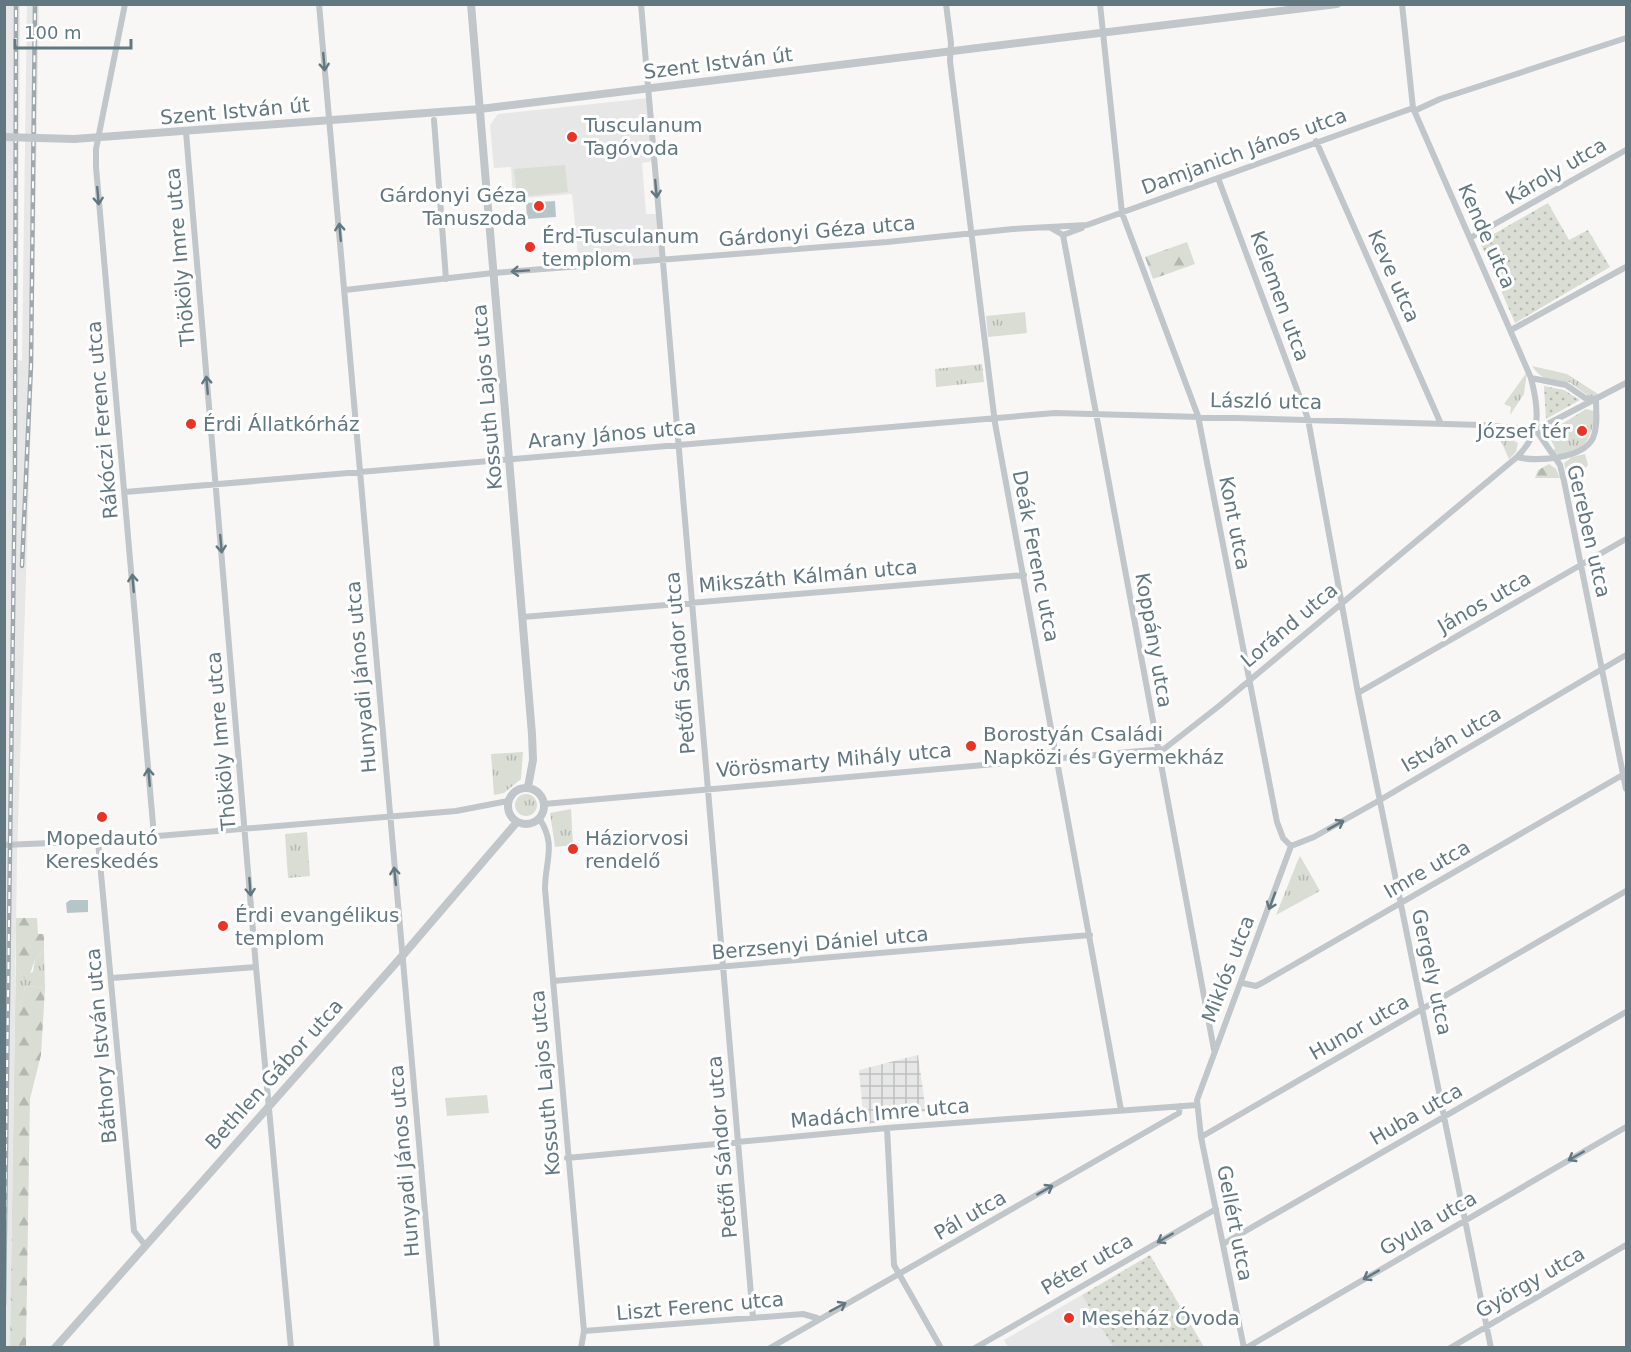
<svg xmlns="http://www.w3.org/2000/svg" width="1631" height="1352" font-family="'DejaVu Sans',sans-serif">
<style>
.built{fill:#e6e7e6}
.industrial{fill:url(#industrial-grid)}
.grass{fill:url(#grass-tufts)}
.forest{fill:url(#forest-firs)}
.park{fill:url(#park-dots)}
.garden{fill:#d9ddd4}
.water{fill:#b6c6c8}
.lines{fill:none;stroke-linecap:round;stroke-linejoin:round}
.minor{stroke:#c0c6c9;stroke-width:6}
.tertiary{stroke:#c0c6c9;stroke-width:8}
.rail-casing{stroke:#9fa9ad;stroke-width:4.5}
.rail{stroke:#fff;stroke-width:2;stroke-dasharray:7;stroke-linecap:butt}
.tertiary-bridge{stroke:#c0c6c9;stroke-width:8}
.oneway{stroke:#627881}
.poi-dot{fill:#e93324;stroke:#fff;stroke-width:2}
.labels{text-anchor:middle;stroke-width:6;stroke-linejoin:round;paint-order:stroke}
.street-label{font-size:20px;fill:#627881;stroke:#fff}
.poi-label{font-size:20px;fill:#627881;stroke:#fff;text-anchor:start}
</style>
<defs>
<pattern id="industrial-grid" width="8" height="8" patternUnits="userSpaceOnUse" patternTransform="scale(1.5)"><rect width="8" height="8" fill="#e6e7e6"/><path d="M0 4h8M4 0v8" fill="none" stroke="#bec0c0"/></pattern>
<pattern id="grass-tufts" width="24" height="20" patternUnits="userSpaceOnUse" patternTransform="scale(1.5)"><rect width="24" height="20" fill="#d9ddd4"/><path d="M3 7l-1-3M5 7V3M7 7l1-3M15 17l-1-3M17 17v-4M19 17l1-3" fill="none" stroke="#b3b8b1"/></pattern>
<pattern id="forest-firs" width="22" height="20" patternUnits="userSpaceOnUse" patternTransform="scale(1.5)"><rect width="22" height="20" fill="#d9ddd4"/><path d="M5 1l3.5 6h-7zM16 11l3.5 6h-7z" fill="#b3b8b1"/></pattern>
<pattern id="park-dots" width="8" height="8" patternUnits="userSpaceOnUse" patternTransform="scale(1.5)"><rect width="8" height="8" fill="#d9ddd4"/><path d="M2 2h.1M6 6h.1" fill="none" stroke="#b3b8b1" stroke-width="1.8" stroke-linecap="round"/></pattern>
</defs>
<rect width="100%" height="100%" fill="#f8f7f5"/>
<path class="built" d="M39 4 33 360 17 855 10 1347 5 1348 4 5H20L18 360 22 361 27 5Z
M649 98 654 161 642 163 646 214H658L662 260 579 266 572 194 513 199 511 167 494 168 490 125 498 114Z
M1082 1295 1113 1347H1008L1004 1340Z"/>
<path class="industrial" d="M918 1055 926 1112 894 1115V1121L864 1124 859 1070Z"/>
<path class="grass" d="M1025 312 1027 333 988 337 986 316Z
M982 364 984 382 936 387 935 369Z
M1532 366 1567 374 1601 396 1591 398 1569 382C1554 383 1541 380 1532 366Z
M1527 372 1524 394 1510 415 1511 407 1504 404Z
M1586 409 1594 411C1594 434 1584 459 1555 454L1553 451 1555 448 1550 438 1547 440V433Z
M1496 430 1518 443 1516 452 1509 459Z
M523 752 521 779 504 793 494 795 491 754Z
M515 805a11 11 0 1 1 22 0a11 11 0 1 1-22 0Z
M571 809 573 845 555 847 550 813Z
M307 832 310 876 288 878 285 834Z
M1300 856 1320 891 1276 915 1298 860Z
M44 950 45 988 29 986 25 988 19 1012 15 1013 16 961 21 976 33 972 35 959Z"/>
<path class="forest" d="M1187 242 1195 264 1153 279 1145 257Z
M1585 454 1588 465 1584 470 1567 476 1564 463 1572 457Z
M1549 464 1556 469 1560 478H1535L1538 470Z
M16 918H37L38 934H44V950L35 959 28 980 21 976 16 961Z
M29 986 45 988 41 1055 30 1099 26 1347H10L15 1013 19 1012 25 988Z"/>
<path class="park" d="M1548 203 1569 240 1588 230 1610 267 1515 323 1480 242Z
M1544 386 1564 390 1580 400 1546 419Z
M1150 1255 1204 1347H1113L1082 1295Z"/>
<path class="garden" d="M565 165 568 192 517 197 514 169Z
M487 1095 489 1113 447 1116 445 1098Z"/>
<path class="water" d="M555 201 556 217 527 219 526 203Z
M70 900H88V912L67 913 66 903Z"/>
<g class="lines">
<path class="minor" d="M125 4 96 149V167L154 836
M319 4 437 1348
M641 4 753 1318
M946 4 951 43 950 61 995 423 1121 1110
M1100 4 1122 213 1198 416 1277 822 1283 838 1291 846
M1414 111 1440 99 1626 38
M434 120 446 279
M186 132 256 967 291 1348
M1316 141 1441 424
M1218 178 1308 419 1358 693 1491 1348
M1051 228 1063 235 1082 228
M1063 235 1214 1050
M1470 238 1626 150
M345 290 493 273 887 242 1013 229 1087 225 1413 108
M1511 330 1626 267
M1531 378 1566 385 1585 398 1595 399
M1536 430 1560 465 1564 481 1626 789
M1536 430 1626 383
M1517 457C1536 462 1583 459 1593 438 1598 426 1596 412 1596 400
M125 492 1055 413 1481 425 1536 430
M523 617 1024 575
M1358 693 1626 539
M544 804 1164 749 1219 706 1517 457C1542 432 1539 410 1531 378L1413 108 1402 4
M539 818C557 845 545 860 545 889L584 1331 581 1348
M98 841 134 1231 145 1245
M4 845 98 841 456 811 508 801
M1291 846 1314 837 1380 800 1626 655
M112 978 256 967
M553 981 1090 935
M1242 983 1256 986 1262 983 1626 773
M887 1128 894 1265 941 1348
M1201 1137 1626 891
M567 1158 887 1128 1197 1105
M1223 1244 1626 1012
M584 1331 803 1314 817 1318
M770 1348 1179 1113 1180 1106
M975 1348 1216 1209
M1244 1348 1201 1137 1197 1100 1291 846
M1246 1348 1626 1127
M1450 1348 1626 1245"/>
<path class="tertiary" d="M471 4 532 734 533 760 528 787
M74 139 480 109 1337 4
M508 806a18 18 0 1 1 36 0a18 18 0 1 1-36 0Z
M55 1348 403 955 517 822"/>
<g class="rail-casing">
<path id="rail" d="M22 566 31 365 35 4
M4 1305 15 467 16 4"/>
</g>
<use href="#rail" class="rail"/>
<path class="tertiary-bridge" d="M4 137 74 139"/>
</g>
<defs><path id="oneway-shaft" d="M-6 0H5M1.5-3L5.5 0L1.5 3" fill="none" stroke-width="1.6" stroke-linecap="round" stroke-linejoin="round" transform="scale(1.5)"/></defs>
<g class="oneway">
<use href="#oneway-shaft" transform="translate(324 62) rotate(85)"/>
<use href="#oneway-shaft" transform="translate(656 189) rotate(85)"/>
<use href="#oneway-shaft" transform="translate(98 196) rotate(85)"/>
<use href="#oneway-shaft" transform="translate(340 232) rotate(-95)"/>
<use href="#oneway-shaft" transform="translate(520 271) rotate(176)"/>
<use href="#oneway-shaft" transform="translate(207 385) rotate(-95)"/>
<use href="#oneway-shaft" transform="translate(221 544) rotate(85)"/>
<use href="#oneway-shaft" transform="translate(133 583) rotate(-95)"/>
<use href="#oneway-shaft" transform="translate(149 777) rotate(-95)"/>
<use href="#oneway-shaft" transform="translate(1336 825) rotate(-29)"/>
<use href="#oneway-shaft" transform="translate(395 876) rotate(-96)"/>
<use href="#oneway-shaft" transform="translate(250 887) rotate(86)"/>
<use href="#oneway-shaft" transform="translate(1272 901) rotate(110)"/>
<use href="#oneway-shaft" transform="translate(1576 1156) rotate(150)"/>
<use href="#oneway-shaft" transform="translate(1045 1190) rotate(-30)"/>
<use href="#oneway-shaft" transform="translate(1165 1238) rotate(150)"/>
<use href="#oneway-shaft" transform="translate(1371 1275) rotate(150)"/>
<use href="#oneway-shaft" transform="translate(838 1307) rotate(-28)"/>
</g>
<g class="poi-dot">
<circle cx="572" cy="137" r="6"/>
<circle cx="539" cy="206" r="6"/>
<circle cx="530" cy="247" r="6"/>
<circle cx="191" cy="424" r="6"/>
<circle cx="1582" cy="431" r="6"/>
<circle cx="971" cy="746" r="6"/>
<circle cx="102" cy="817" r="6"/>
<circle cx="573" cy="849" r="6"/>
<circle cx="223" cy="926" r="6"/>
<circle cx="1069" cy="1318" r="6"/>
</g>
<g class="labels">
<g class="street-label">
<text transform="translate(718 63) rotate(-7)" y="7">Szent István út</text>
<text transform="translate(235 111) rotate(-5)" y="7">Szent István út</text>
<text transform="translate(1244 151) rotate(-20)" y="7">Damjanich János utca</text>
<text transform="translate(1556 171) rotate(-30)" y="7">Károly utca</text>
<text transform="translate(817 231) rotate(-5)" y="7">Gárdonyi Géza utca</text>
<text transform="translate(1487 236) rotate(66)" y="7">Kende utca</text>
<text transform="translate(180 257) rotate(-95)" y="7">Thököly Imre utca</text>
<text transform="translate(1394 276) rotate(66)" y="7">Keve utca</text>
<text transform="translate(1280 296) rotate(70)" y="7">Kelemen utca</text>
<text transform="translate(487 397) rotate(-95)" y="7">Kossuth Lajos utca</text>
<text transform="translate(1266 401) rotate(1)" y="7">László utca</text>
<text transform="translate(102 420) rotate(-95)" y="7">Rákóczi Ferenc utca</text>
<text transform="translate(612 434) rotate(-5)" y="7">Arany János utca</text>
<text transform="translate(1235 523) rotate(79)" y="7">Kont utca</text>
<text transform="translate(1589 531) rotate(77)" y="7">Gereben utca</text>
<text transform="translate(1036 556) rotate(79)" y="7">Deák Ferenc utca</text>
<text transform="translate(808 576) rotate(-5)" y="7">Mikszáth Kálmán utca</text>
<text transform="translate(1484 602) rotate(-30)" y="7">János utca</text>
<text transform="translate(1289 625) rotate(-40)" y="7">Loránd utca</text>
<text transform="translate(1154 640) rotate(80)" y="7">Koppány utca</text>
<text transform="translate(680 663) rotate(-95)" y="7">Petőfi Sándor utca</text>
<text transform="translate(361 677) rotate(-95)" y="7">Hunyadi János utca</text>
<text transform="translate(1451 739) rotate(-30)" y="7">István utca</text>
<text transform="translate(221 741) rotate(-95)" y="7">Thököly Imre utca</text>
<text transform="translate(834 760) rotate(-5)" y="7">Vörösmarty Mihály utca</text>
<text transform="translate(1427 869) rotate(-30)" y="7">Imre utca</text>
<text transform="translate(820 943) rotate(-5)" y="7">Berzsenyi Dániel utca</text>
<text transform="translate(1228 969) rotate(-69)" y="7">Miklós utca</text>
<text transform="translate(1432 972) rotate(78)" y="7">Gergely utca</text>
<text transform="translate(1359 1027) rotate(-30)" y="7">Hunor utca</text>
<text transform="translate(101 1046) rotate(-95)" y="7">Báthory István utca</text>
<text transform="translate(274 1074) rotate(-48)" y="7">Bethlen Gábor utca</text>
<text transform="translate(545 1083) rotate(-95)" y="7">Kossuth Lajos utca</text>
<text transform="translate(880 1113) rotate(-5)" y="7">Madách Imre utca</text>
<text transform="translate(1416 1114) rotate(-30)" y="7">Huba utca</text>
<text transform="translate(722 1147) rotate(-95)" y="7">Petőfi Sándor utca</text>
<text transform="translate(404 1161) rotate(-95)" y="7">Hunyadi János utca</text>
<text transform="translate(970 1215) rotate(-30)" y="7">Pál utca</text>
<text transform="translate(1235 1223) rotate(79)" y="7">Gellért utca</text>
<text transform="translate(1428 1223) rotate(-30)" y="7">Gyula utca</text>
<text transform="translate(1087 1264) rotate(-30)" y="7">Péter utca</text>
<text transform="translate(1530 1282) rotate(-30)" y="7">György utca</text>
<text transform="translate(700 1306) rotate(-5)" y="7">Liszt Ferenc utca</text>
</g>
<g class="poi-label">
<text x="584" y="132">Tusculanum<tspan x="584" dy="23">Tagóvoda</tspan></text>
<text x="527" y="202" text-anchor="end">Gárdonyi Géza<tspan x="527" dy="23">Tanuszoda</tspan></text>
<text x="542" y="243">Érd-Tusculanum<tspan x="542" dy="23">templom</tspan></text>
<text x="203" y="431">Érdi Állatkórház</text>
<text x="1570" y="438" text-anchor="end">József tér</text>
<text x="983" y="741">Borostyán Családi<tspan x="983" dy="23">Napközi és Gyermekház</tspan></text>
<text x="102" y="845" text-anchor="middle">Mopedautó<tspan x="102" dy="23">Kereskedés</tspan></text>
<text x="585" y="845">Háziorvosi<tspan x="585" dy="23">rendelő</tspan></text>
<text x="235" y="922">Érdi evangélikus<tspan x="235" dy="23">templom</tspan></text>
<text x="1081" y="1325">Meseház Óvoda</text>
</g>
</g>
<rect width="1631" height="1352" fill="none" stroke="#627881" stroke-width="12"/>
<path d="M15 39v9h116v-9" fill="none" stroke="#627881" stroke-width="3"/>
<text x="24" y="39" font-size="18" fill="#627881" stroke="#ffffff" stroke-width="4.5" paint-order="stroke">100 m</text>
</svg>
